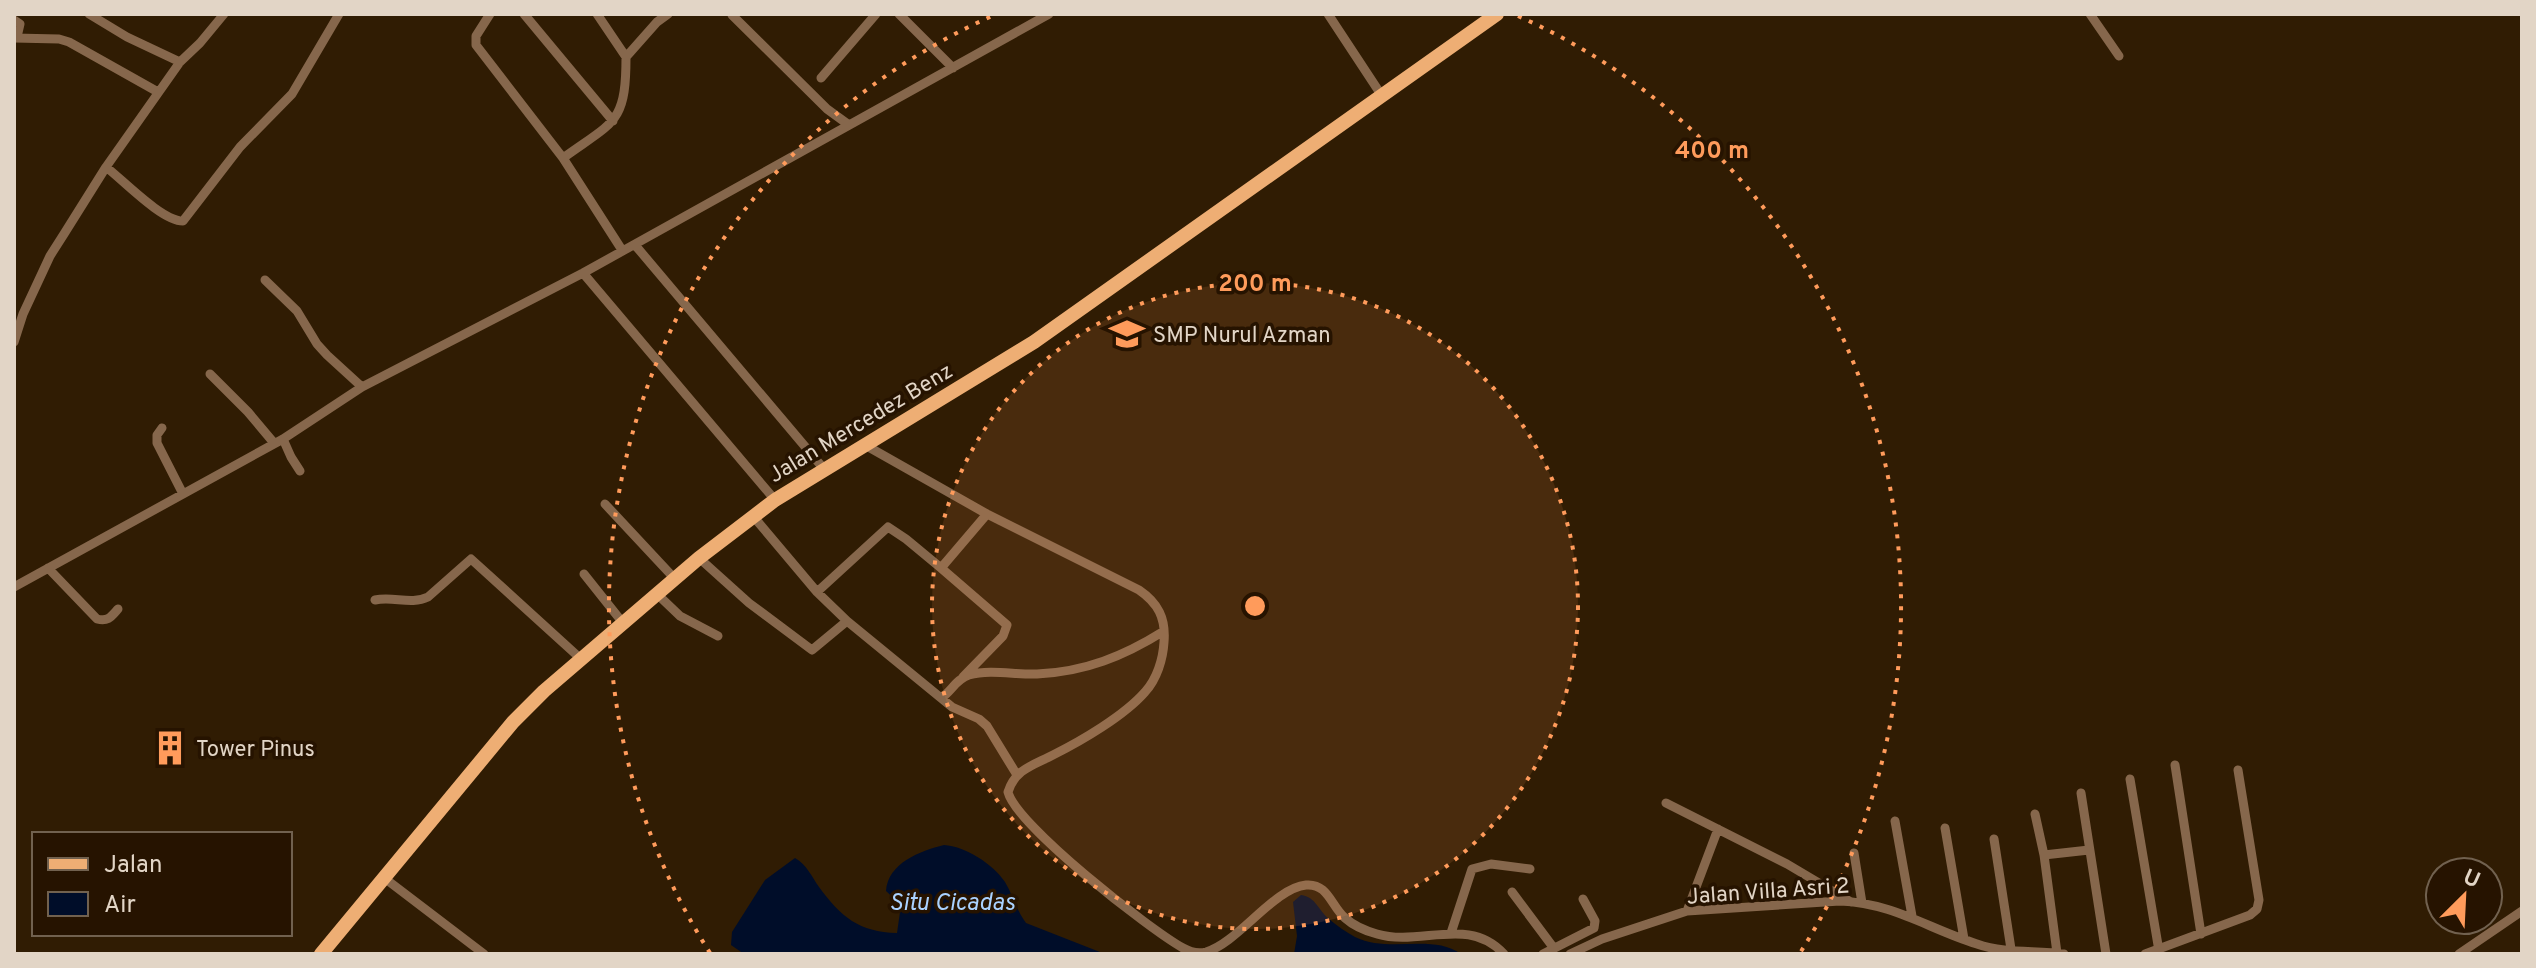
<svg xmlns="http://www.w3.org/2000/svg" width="2536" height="968" font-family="Overpass,sans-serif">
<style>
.water{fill:#000d29}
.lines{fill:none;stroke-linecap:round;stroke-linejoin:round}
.street{stroke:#86674c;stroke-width:9}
.primary{stroke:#eeae74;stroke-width:14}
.ring{fill:none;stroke:#ff9b5b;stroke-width:4;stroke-dasharray:4 8}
.labels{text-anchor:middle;stroke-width:7;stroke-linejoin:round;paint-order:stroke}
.poi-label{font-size:22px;fill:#e2d5c6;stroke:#261300;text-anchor:start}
.street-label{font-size:22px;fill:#e2d5c6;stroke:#261300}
.water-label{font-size:24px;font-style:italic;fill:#aad2ff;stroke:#261300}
.centre{fill:#ff9b5b;stroke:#261300;stroke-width:4}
.ring-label{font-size:24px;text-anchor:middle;font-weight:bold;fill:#ff9b5b;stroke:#261300;stroke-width:7;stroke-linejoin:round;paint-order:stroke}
</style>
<rect width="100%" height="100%" fill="#301c03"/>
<path class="water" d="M944 845C965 846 993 864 1005 882 1013 895 1016 910 1026 923L1105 954H744L731 945 732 932 765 880 795 858C807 865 812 877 819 887 841 917 859 932 897 933L901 905 886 891C888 863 920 851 944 845Z
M1301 895C1316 897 1318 910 1329 919 1337 926 1346 932 1355 937 1390 954 1431 933 1461 954H1294L1297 936 1293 902Z"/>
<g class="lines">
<path class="street" d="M89 14 127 37 180 62
M490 14 476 36V45L563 158 622 250
M524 14 613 121
M597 14 626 57
M899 14 953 68
M1328 14 1382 96
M2090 14 2119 56
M732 15 827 109 849 125
M14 20 20 24 17 37
M14 38 59 39 69 42 158 92
M821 78 876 14
M563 158C614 121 626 124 626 57L657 22 668 14
M106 167C124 181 162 221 183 221L240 147 292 94 339 14
M635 245 824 469
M583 273 775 500
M265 280 297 311 317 344 327 355 362 387
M14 342 23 314 50 256 64 234 106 167 180 62 200 43 224 14
M210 374 248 412 274 443
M162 428 157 435V443L183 494
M283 439 291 457 300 471
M865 445 987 514 1139 590C1158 603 1166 618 1164 642 1163 659 1157 679 1145 692 1124 716 1081 741 1053 755 1034 765 1015 769 1008 792 1016 825 1149 929 1183 948 1190 952 1198 954 1206 952 1238 943 1274 888 1306 885 1328 883 1331 906 1345 918 1354 926 1366 931 1377 934 1420 947 1469 915 1504 954
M605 504 675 579
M753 516 817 592 847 621 952 707 979 719 987 726 1017 775
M699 558 749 603 812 650 847 621
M48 568 97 619C108 622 111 617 118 609
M584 574 623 623
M14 587 283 439 362 387 583 273 1049 14
M817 592 888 527 906 539 941 568
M657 594 680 616 718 636
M375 600C393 596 411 605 428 597L471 559 581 659
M963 677 1003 636 1007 625 941 568 987 514
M941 698C951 692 956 679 969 675 991 669 1015 675 1037 674 1085 672 1124 656 1164 631
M2175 765 2201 934
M2130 779 2159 951
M2081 793 2106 954
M1666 803 1787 864 1851 902
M2035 814 2044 855 2057 953
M1895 821 1912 916
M1945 828 1964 939
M1994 839 2011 949
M1854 853 1862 903
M2044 855 2089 850
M383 877 484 954
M1512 892 1553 947
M1687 911 1718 829
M1451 933 1472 869 1491 864 1530 869
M1543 954 1594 928 1595 921 1583 899
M1570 954 1602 939 1687 911 1840 901C1893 903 1929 929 1977 944 2005 954 2035 950 2064 954
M2145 954 2250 915 2257 909 2259 900 2238 770
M2459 954 2522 911"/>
<path class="primary" d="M321 954 513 722 544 691 699 558 775 500 1034 342 1497 14"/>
</g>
<circle cx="1255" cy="606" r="323" fill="#ff9b5b" fill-opacity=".12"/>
<g class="ring">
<circle cx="1255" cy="606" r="323"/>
<path d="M710 953A646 646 0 0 1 992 16M1518 16A646 646 0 0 1 1800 953"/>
</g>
<defs>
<g id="school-bare" transform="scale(2.76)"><path d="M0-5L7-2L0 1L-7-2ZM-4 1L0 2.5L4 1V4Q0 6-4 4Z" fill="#ff9b5b" stroke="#261300" stroke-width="2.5" paint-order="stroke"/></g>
<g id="building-bare" transform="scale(2.76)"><path d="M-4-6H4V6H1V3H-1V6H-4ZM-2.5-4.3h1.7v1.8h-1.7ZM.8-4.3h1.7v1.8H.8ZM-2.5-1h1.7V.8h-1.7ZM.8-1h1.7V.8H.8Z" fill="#ff9b5b" stroke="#261300" stroke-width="2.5" paint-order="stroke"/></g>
</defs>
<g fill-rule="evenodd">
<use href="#school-bare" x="1127" y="334"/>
<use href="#building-bare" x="170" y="748"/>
</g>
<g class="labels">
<g class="poi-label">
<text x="1153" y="342">SMP Nurul Azman</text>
<text x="196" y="756">Tower Pinus</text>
</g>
<g class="street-label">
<text transform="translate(860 422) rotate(-31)" y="8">Jalan Mercedez Benz</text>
<text transform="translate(1768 890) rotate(-4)" y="8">Jalan Villa Asri 2</text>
</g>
<g class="water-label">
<text x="952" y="910">Situ Cicadas</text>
</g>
</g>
<circle cx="1255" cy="606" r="12" class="centre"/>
<g class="ring-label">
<text x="1712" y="158">400 m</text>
<text x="1255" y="291">200 m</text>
</g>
<rect width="2536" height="968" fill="none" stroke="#e2d5c6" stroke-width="32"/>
<rect x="32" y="832" width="260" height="104" fill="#261300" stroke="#71614f" stroke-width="2"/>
<rect x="48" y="858" width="40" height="12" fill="#eeae74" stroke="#71614f" stroke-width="2"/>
<text x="104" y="872" font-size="24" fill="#e2d5c6">Jalan</text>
<rect x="48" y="892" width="40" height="24" fill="#000d29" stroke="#71614f" stroke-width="2"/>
<text x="104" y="912" font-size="24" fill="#e2d5c6">Air</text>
<g transform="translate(2464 896) rotate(24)"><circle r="38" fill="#261300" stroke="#71614f" stroke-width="2"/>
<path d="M0-6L14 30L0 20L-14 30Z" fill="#ff9b5b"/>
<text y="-12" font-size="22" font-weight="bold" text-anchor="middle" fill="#e2d5c6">U</text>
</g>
</svg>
